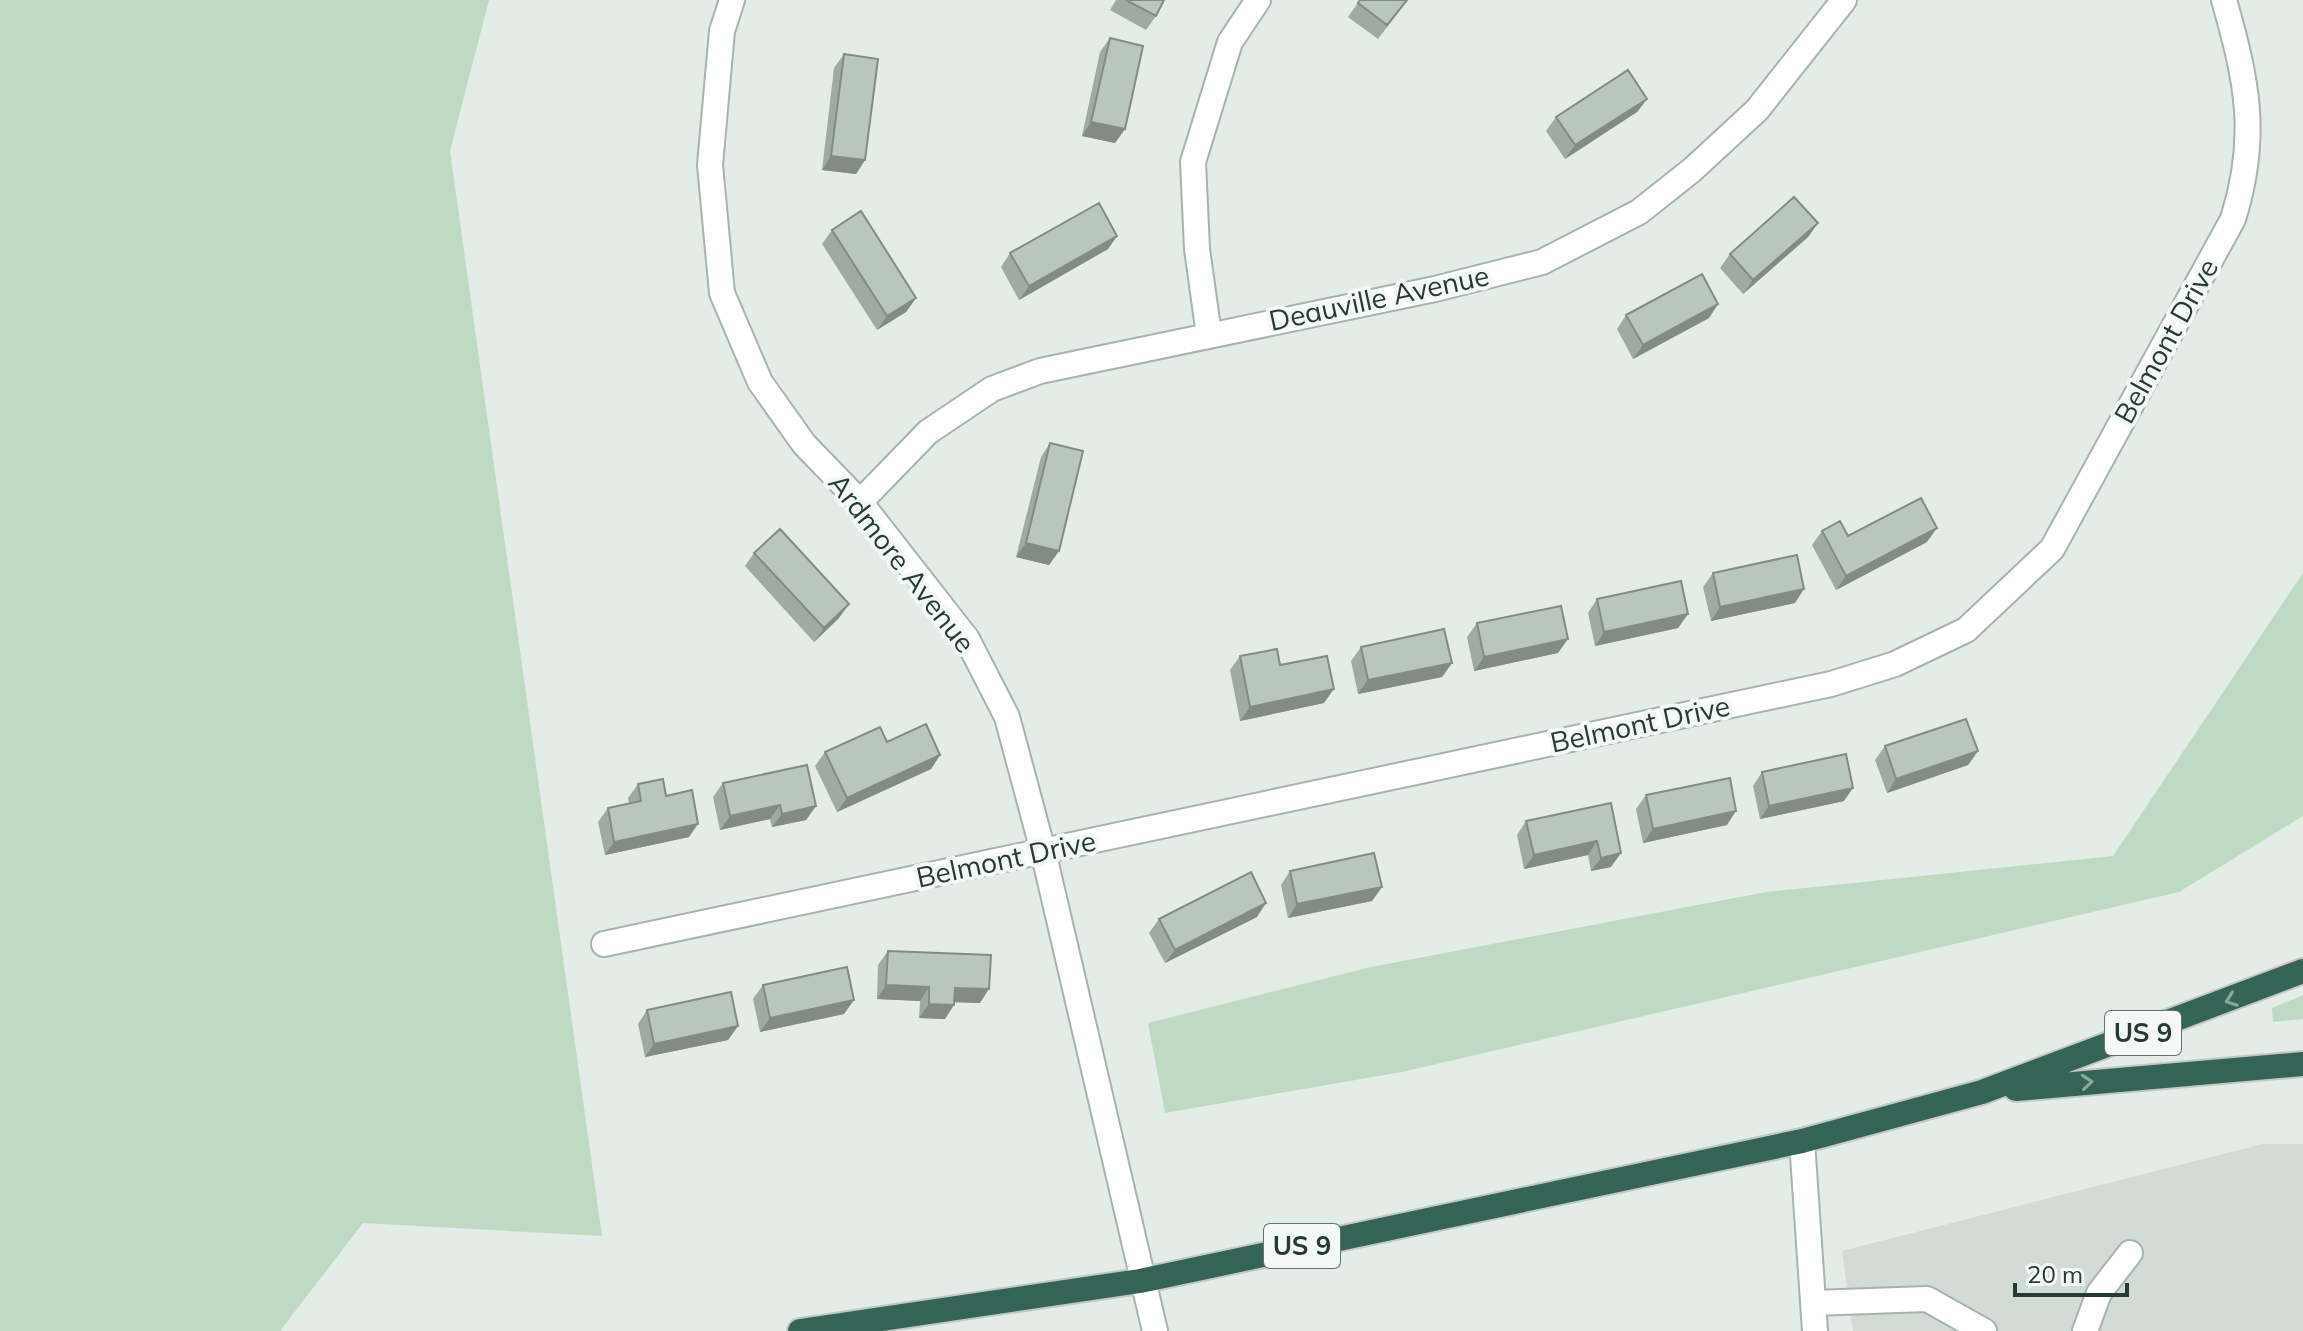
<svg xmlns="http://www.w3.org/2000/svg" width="2303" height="1331" font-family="Mulish,sans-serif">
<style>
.built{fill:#d2dbd6}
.green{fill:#bfdac3}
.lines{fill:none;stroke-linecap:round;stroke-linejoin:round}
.minor-casing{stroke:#a7b3ad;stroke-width:28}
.highway-casing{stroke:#c2c8c6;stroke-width:28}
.minor{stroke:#fff;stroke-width:24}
.highway{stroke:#346455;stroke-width:24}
.wall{fill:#9faaa5}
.shaded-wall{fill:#828b86}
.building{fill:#b9c6c0;stroke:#828b86;stroke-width:2}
.oneway{stroke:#8aa79d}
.labels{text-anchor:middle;stroke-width:8;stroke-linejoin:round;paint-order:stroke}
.shield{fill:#f4f8f6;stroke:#63746e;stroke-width:2}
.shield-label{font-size:26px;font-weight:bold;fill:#253b33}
.street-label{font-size:28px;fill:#253b33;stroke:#f4f8f6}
</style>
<rect width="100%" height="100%" fill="#e4ece7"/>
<path class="built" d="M2262 1144H2303V1331H1853L1842 1251Z"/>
<path class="green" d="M0 0H489L450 151 602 1236 363 1223 280 1331H0Z
M2303 573V816L2179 892 1402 1072 1165 1113 1148 1023 1371 967 1766 892 2113 856Z
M2303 995V1019L2273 1022 2272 1008Z"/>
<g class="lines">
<g class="minor-casing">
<path id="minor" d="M732 0 722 31 710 165 722 293 760 382 804 444 860 502 967 639 1007 717 1043 851 1155 1331
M1209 335 1197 249 1193 162 1230 42 1258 0
M860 502 928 432 992 389 1040 371 1435 289 1542 262 1639 212 1692 170 1757 110 1844 0
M604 944 1831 684 1895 664 1966 630 2052 549 2233 219C2259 136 2247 81 2224 0
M1802 1141 1815 1331
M1813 1303 1927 1299 1984 1331
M2085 1331 2099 1293 2130 1253"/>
</g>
<g class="highway-casing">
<path id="highway" d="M2016 1089 2303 1064
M800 1331 1140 1281 1802 1141 1982 1092 2303 971"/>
</g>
<use href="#minor" class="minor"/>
<use href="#highway" class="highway"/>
</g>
<path class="wall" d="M1116 0H1164L1156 16 1146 30 1110 10Z
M1360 0H1408L1378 39 1348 17Z
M1110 38 1125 129 1115 143 1082 136 1100 52Z
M844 54 865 160 856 174 822 170 834 68Z
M1647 99 1637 112 1565 159 1546 131 1556 117Z
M1818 223 1808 237 1743 294 1720 268 1730 254Z
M832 230 916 298 906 312 877 330 822 244Z
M1117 236 1108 249 1019 300 1001 267 1010 253Z
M1718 304 1709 318 1633 359 1617 329 1626 315Z
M1050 443 1059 551 1049 565 1016 557 1041 457Z
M1822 531 1848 536 1927 542 1836 590 1812 545Z
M754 553 839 618 814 642 745 566Z
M1713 573 1795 603 1711 621 1703 587Z
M1597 599 1688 614 1678 628 1595 646 1588 613Z
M1477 623 1558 653 1474 671 1467 637Z
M1361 647 1452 663 1442 677 1358 694 1351 661Z
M1240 656 1280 665 1324 703 1240 721 1230 670Z
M887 742 940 755 931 769 837 812 815 766 825 752Z
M1885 746 1978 751 1968 765 1887 793 1875 760Z
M1762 772 1844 801 1760 819 1753 786Z
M723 783 816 806 806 820 772 827 770 819 720 830 713 797Z
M638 784 666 796 689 837 605 855 598 822 608 808 629 804 628 798Z
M1646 795 1727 825 1643 843 1636 809Z
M1611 803V867L1591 871 1588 855 1524 869 1517 835 1526 821Z
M1290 871 1382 887 1372 901 1288 918 1281 885Z
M1257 917 1165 963 1149 933 1159 919Z
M888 951 980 1003 954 1002 945 1019 919 1018 920 1001 877 999 878 965Z
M763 985 844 1014 760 1032 753 999Z
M647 1010 738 1026 728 1040 645 1057 638 1024Z"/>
<path class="shaded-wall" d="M1647 99 1637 112 1565 159 1575 145Z
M1091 122 1125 129 1115 143 1082 136Z
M831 156 865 160 856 174 822 170Z
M1818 223 1808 237 1743 294 1753 280Z
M1117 236 1108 249 1019 300 1029 286Z
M916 298 906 312 877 330 887 316Z
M1718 304 1709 318 1633 359 1643 345Z
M1937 528 1927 542 1836 590 1846 576Z
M1026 543 1059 551 1049 565 1016 557Z
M1804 589 1795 603 1711 621 1720 607Z
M849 604 839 618 814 642 824 628Z
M1688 614 1678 628 1595 646 1604 632Z
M1568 639 1558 653 1474 671 1484 657Z
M1452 663 1442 677 1358 694 1368 680Z
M1334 689 1324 703 1240 721 1250 707Z
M1978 751 1968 765 1887 793 1896 779Z
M940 755 931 769 837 812 847 798Z
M1853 788 1844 801 1760 819 1769 806Z
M780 805 770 819 720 830 730 816Z
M816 806 806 820 772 827 782 814Z
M1736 811 1727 825 1643 843 1653 829Z
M698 824 689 837 605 855 614 842Z
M1597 841 1588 855 1524 869 1534 855Z
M1621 853 1611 867 1591 871 1601 858Z
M1382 887 1372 901 1288 918 1297 904Z
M1266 903 1257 917 1165 963 1175 950Z
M886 985 929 987 920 1001 877 999Z
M955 988 989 989 980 1003 946 1002Z
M854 1000 844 1014 760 1032 770 1018Z
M929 1004 954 1005 945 1019 919 1018Z
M738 1026 728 1040 645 1057 654 1044Z"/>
<path class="building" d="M1126 0H1164L1156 16Z
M1360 0H1407L1387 25 1358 3Z
M1110 38 1143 46 1125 129 1091 122Z
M844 54 878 59 865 160 831 156Z
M1628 70 1647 99 1575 145 1556 117Z
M1794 197 1818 223 1753 280 1730 254Z
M1099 203 1117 236 1029 286 1010 253Z
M861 211 916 298 887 316 832 230Z
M1702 274 1718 304 1643 345 1626 315Z
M1050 443 1083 451 1059 551 1026 543Z
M1921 498 1937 528 1846 576 1822 531 1840 521 1848 536Z
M780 529 849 604 824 628 754 553Z
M1797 555 1804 589 1720 607 1713 573Z
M1681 581 1688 614 1604 632 1597 599Z
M1561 606 1568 639 1484 657 1477 623Z
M1444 629 1452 663 1368 680 1361 647Z
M1277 649 1280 665 1327 656 1334 689 1250 707 1240 656Z
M1966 719 1978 751 1896 779 1885 746Z
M926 724 940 755 847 798 825 752 880 727 887 742Z
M1846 754 1853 788 1769 806 1762 772Z
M807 765 816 806 782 814 780 805 730 816 723 783Z
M1730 778 1736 811 1653 829 1646 795Z
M663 779 666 796 692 790 698 824 614 842 608 808 641 801 638 784Z
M1611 803 1621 853 1601 858 1597 841 1534 855 1526 821Z
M1374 853 1382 887 1297 904 1290 871Z
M1251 872 1266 903 1175 950 1159 919Z
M888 951 991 955 989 989 955 988 954 1005 929 1004V987L886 985Z
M847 967 854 1000 770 1018 763 985Z
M731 992 738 1026 654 1044 647 1010Z"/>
<defs><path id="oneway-chevron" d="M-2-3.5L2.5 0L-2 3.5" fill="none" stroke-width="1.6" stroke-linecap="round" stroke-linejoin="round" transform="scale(2)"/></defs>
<g class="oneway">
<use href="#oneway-chevron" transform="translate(2231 1000) rotate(160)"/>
<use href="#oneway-chevron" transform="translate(2087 1082) rotate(-5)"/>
</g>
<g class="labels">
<g class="shield">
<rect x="2105" y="1011" width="76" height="44" rx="6"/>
<rect x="1264" y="1224" width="76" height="44" rx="6"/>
</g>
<g class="shield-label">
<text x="2143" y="1042">US 9</text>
<text x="1302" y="1255">US 9</text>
</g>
<g class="street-label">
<text transform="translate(1379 298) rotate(-12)" y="10">Deauville Avenue</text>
<text transform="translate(2166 341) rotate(-61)" y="10">Belmont Drive</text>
<text transform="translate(902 563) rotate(52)" y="10">Ardmore Avenue</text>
<text transform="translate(1640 724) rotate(-12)" y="10">Belmont Drive</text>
<text transform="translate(1006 859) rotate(-12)" y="10">Belmont Drive</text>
</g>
</g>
<path d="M2015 1283v12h112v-12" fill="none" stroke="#253b33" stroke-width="4"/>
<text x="2027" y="1283" font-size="24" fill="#253b33" stroke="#f4f8f6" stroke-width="6" paint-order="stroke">20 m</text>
</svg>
